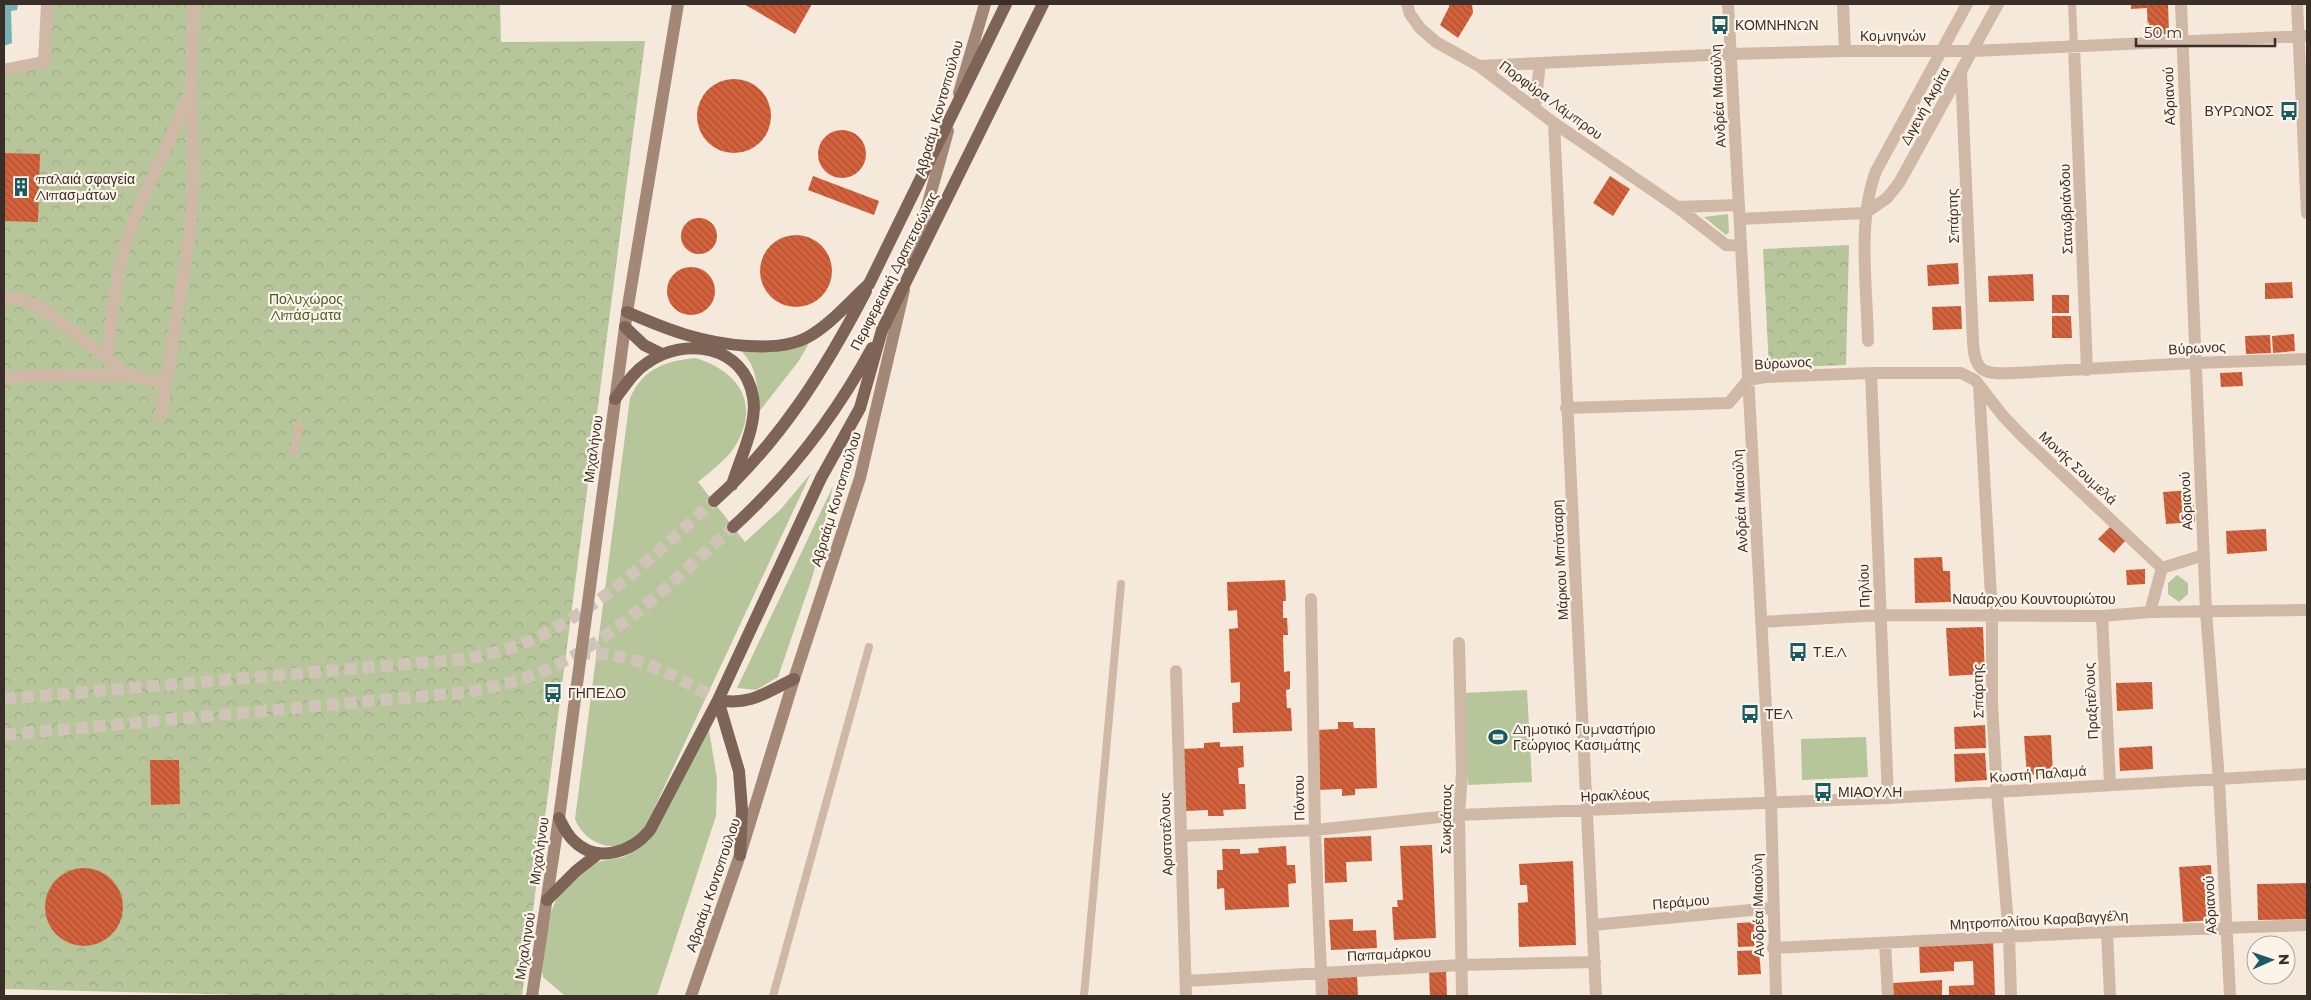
<svg xmlns="http://www.w3.org/2000/svg" width="2311" height="1000" font-family="Montserrat,sans-serif">
<style>
.grass{fill:#b6c69a}
.park{fill:url(#park-crowns)}
.water{fill:#77b2b5}
.building{fill:url(#building-back-hatch)}
.lines{fill:none;stroke-linecap:round;stroke-linejoin:round}
.primary-tunnel{stroke:#d0c4b8;stroke-width:12;stroke-dasharray:12 6;stroke-linecap:butt}
.lane{stroke:#cfb9a6;stroke-width:8}
.street{stroke:#cfb9a6;stroke-width:12}
.secondary{stroke:#a38777;stroke-width:12}
.primary{stroke:#7d6457;stroke-width:12}
.primary-bridge{stroke:#7d6457;stroke-width:12}
.labels{text-anchor:middle;stroke-width:4.5;stroke-linejoin:round;paint-order:stroke}
.poi-label{font-size:14px;fill:#3a2e28;stroke:#fcf3e9;text-anchor:start}
.street-label{font-size:14px;fill:#3a2e28;stroke:#fcf3e9}
.park-label{font-size:14px;fill:#485b29;stroke:#fcf3e9}
</style>
<defs>
<pattern id="park-crowns" width="20" height="18" patternUnits="userSpaceOnUse" patternTransform="scale(1.25)"><rect width="20" height="18" fill="#b6c69a"/><path d="M2 6a3 3 0 1 1 6 0M12 15a3 3 0 1 1 6 0" fill="none" stroke="#9daa85"/></pattern>
<pattern id="building-back-hatch" width="6" height="6" patternUnits="userSpaceOnUse" patternTransform="scale(1.25)"><rect width="6" height="6" fill="#d3623c"/><path d="M-1 5l2 2M0 0l6 6M5-1l2 2" fill="none" stroke="#ac5132"/></pattern>
</defs>
<rect width="100%" height="100%" fill="#f5e9dc"/>
<path class="grass" d="M1728 214 1729 232 1726 235 1704 217Z
M811 340 798 362 758 413C758 388 758 365 738 348Z
M696 358C737 371 760 401 737 443 729 458 711 471 698 482L745 542 781 509 811 473 645 828C641 831 638 836 633 839 612 855 584 842 575 819L630 398C643 368 666 361 696 358Z
M833 486 813 575 778 677 756 690 737 688Z
M2177 575 2188 583V594L2179 602 2168 594V583Z
M1527 690 1532 782 1468 785 1463 693Z
M709 730 717 779 716 816 658 993 656 996H565L543 977 541 966 551 912 558 895 585 869 597 862 624 857 640 846Z
M1866 737 1868 777 1802 780 1801 739Z"/>
<path class="park" d="M43 4H500L501 42 645 41 522 996H292L4 989V68L41 57Z
M1849 245 1846 365 1769 368 1763 249Z"/>
<path class="water" d="M4 4H18L17 10 11 11 12 43 4 46Z"/>
<path class="building" d="M744 4H812L795 34Z
M1449 4H1472L1473 13 1458 38 1440 25 1449 7Z
M2131 4H2168L2169 34 2148 35 2147 8 2131 9Z
M697 116a37 37 0 1 1 74 0a37 37 0 1 1-74 0Z
M818 154a24 24 0 1 1 48 0a24 24 0 1 1-48 0Z
M4 153 40 154 38 222 4 221Z
M813 176 879 201 874 215 808 190Z
M1610 176 1630 189 1613 216 1593 203Z
M681 236a18 18 0 1 1 36 0a18 18 0 1 1-36 0Z
M760 271a36 36 0 1 1 72 0a36 36 0 1 1-72 0Z
M1958 263 1959 284 1928 286 1927 265Z
M667 291a24 24 0 1 1 48 0a24 24 0 1 1-48 0Z
M2033 274 2034 301 1989 302 1988 276Z
M2292 282 2293 298 2265 299V283Z
M2052 295H2069V313H2052Z
M1961 306 1962 329 1933 330 1932 307Z
M2052 316H2071L2072 338H2052Z
M2294 334 2295 351 2273 353 2272 336Z
M2270 335 2271 353 2246 354 2245 336Z
M2242 372 2243 386 2221 387 2220 373Z
M2192 490 2195 522 2166 524 2163 492Z
M2111 526 2126 540 2114 553 2098 539Z
M2266 529 2267 551 2227 554 2226 531Z
M1942 557 1943 571H1950L1951 602 1915 603 1914 558Z
M2145 569V584L2127 585 2126 570Z
M1285 580 1286 601H1283V618H1287L1288 635H1283L1284 672 1290 671V689L1286 690 1287 708H1291L1292 731 1233 733 1232 703 1240 702V682L1231 683 1229 629 1238 628 1237 610 1228 611 1227 582Z
M1983 627 1985 674 1949 676 1946 628Z
M2152 682 2153 709 2117 711 2116 683Z
M1338 722H1353L1354 728H1375L1377 788 1355 789V795L1342 796V789L1317 790 1315 730 1338 729Z
M1985 725 1986 748 1955 749 1954 727Z
M2051 735 2053 774 2027 775 2024 736Z
M1220 742V747L1243 746 1244 767 1238 768 1239 784H1245L1246 809 1223 810 1224 816H1208V810L1186 811 1183 749 1204 748V743Z
M2152 746 2153 769 2120 771 2119 748Z
M1985 753 1987 780 1955 782 1954 754Z
M150 760H179L180 804 151 805Z
M1371 836 1372 861 1346 862 1347 882 1325 883 1324 838Z
M1432 845 1436 938 1394 940 1392 907H1398L1397 900H1403L1400 846Z
M1286 846 1287 865H1295L1296 883 1288 884 1289 907 1225 910 1224 888 1217 889V870H1223L1222 849H1240V854L1259 853 1258 848Z
M1573 861 1576 945 1519 947 1518 903 1528 902 1527 885H1520L1519 864Z
M2211 865 2214 920 2183 922 2179 867Z
M45 907a39 39 0 1 1 78 0a39 39 0 1 1-78 0Z
M2307 883V919L2258 920 2257 884Z
M1353 919V931L1376 930 1377 948 1331 950 1329 920Z
M1759 922 1760 946 1738 947 1737 923Z
M1993 940 1995 996H1949V986L1974 985 1973 961 1954 962V971L1920 973 1919 943Z
M1759 950 1761 974 1738 975 1737 951Z
M1446 969 1447 996H1430L1429 970Z
M1357 975 1358 996H1328L1327 976Z
M1942 980V996H1893V983Z"/>
<g class="lines">
<path class="primary-tunnel" d="M578 654C630 650 674 675 718 700
M4 699 465 659C486 655 507 650 527 642 600 610 656 553 714 501
M4 735 469 692C492 687 516 682 539 673 614 641 673 581 733 527"/>
<path class="lane" d="M2072 4 2074 47
M294 452 299 425
M773 996 869 647
M1084 996 1121 584"/>
<path class="street" d="M1407 4 1410 14 1420 28 1436 42 1479 66 1554 123 1677 207 1726 245 1741 246
M1728 4 1771 802 1776 996
M1843 4 1845 51
M2181 4 2206 611 2219 780 2230 996
M2297 4 2307 213
M2074 47 2087 370
M1479 66 1730 54 1845 51H1972L2307 36
M4 70 44 62 47 4
M1961 71 1973 342C1975 374 1985 374 2014 373L2194 363 2307 359
M1535 108 1540 63
M1554 123C1566 414 1582 705 1596 996
M1677 207 1739 205
M1740 219 1865 213 1887 198 1899 183 1998 4
M4 299 19 298 41 307 129 375
M1868 341C1867 287 1857 221 1876 171L1967 4
M107 359C112 310 118 257 137 212 153 173 173 136 188 96
M1871 373 1888 798
M4 379 21 376 129 375 165 384
M1979 385 1992 614V703L1997 792 2009 937 2011 996
M1566 408 1729 403 1748 380 1765 377 1871 373H1961L1975 380 2003 416 2024 438 2162 568 2204 555
M161 415 190 233 193 176 191 89 193 4
M1311 599 1315 830 1322 996
M2150 612 2162 568
M2102 616 2110 784
M1761 622 1881 615 2102 616 2150 612 2307 610
M1459 643 1462 773 1459 815 1462 996
M1176 671 1186 996
M1181 836 1315 830 1459 815 1888 798 2307 774
M1593 925 1772 908
M2107 932 2110 996
M1885 943 1888 996
M1773 948 2107 932 2307 925
M1186 981 1461 965 1595 962"/>
<path class="secondary" d="M959 93 985 4
M910 268 948 131
M532 996 559 818 627 312 678 4
M691 996 740 855 794 679 860 478 904 290"/>
<path class="primary" d="M627 312C668 330 702 343 748 346 768 347 789 347 808 337 831 324 849 302 869 284
M625 327 644 345 662 354
M615 399C625 386 633 372 647 363 685 336 744 345 753 397 758 424 740 458 732 485
M714 501C780 442 826 368 866 291
M733 527C790 475 835 416 872 348
M559 818C563 826 567 835 574 841 597 864 632 852 650 830L718 700 821 478 860 408 882 330
M740 855 742 810 739 771 718 700C751 706 766 692 794 679
M547 900 576 871 599 853"/>
<path class="primary-bridge" d="M869 284 1006 4
M882 330 1043 4"/>
</g>
<defs>
<g id="bus-bare" transform="scale(1.5)"><path d="M-5-6H5V4H4V6H2V4H-2V6H-4V4H-5ZM-3.5-4V0h7V-4ZM-3.5 1.2v1.5H-2V1.2ZM2 1.2v1.5H3.5V1.2Z" fill="#185b60" stroke="#fcf3e9" stroke-width="2.5" paint-order="stroke"/></g>
<g id="building-bare" transform="scale(1.5)"><path d="M-4-6H4V6H1V3H-1V6H-4ZM-2.5-4.3h1.7v1.8h-1.7ZM.8-4.3h1.7v1.8H.8ZM-2.5-1h1.7V.8h-1.7ZM.8-1h1.7V.8H.8Z" fill="#185b60" stroke="#fcf3e9" stroke-width="2.5" paint-order="stroke"/></g>
<g id="stadium-bare" transform="scale(1.5)"><path d="M0-5a6.5 5 0 1 0 0 10a6.5 5 0 1 0 0-10ZM-3.5-1.8h7v3.6h-7Z" fill="#185b60" stroke="#fcf3e9" stroke-width="2.5" paint-order="stroke"/></g>
</defs>
<g fill-rule="evenodd">
<use href="#bus-bare" x="1720" y="25"/>
<use href="#bus-bare" x="2289" y="111"/>
<use href="#building-bare" x="21" y="187"/>
<use href="#bus-bare" x="1798" y="652"/>
<use href="#bus-bare" x="553" y="693"/>
<use href="#bus-bare" x="1750" y="714"/>
<use href="#stadium-bare" x="1498" y="737"/>
<use href="#bus-bare" x="1823" y="792"/>
</g>
<g class="labels">
<g class="poi-label">
<text x="1735" y="30">ΚΟΜΝΗΝΩΝ</text>
<text x="2274" y="116" text-anchor="end">ΒΥΡΩΝΟΣ</text>
<text x="36" y="184">παλαιά σφαγεία<tspan x="36" dy="16">Λιπασμάτων</tspan></text>
<text x="1813" y="657">Τ.Ε.Λ</text>
<text x="568" y="698">ΓΗΠΕΔΟ</text>
<text x="1765" y="719">ΤΕΛ</text>
<text x="1513" y="734">Δημοτικό Γυμναστήριο<tspan x="1513" dy="16">Γεώργιος Κασιμάτης</tspan></text>
<text x="1838" y="797">ΜΙΑΟΥΛΗ</text>
</g>
<g class="street-label">
<text x="1893" y="41">Κομνηνών</text>
<text transform="translate(1718 96) rotate(-93)" y="5">Ανδρέα Μιαούλη</text>
<text transform="translate(2169 96) rotate(-92)" y="5">Αδριανού</text>
<text transform="translate(1551 100) rotate(36)" y="5">Πορφύρα Λάμπρου</text>
<text transform="translate(1925 106) rotate(-61)" y="5">Διγενή Ακρίτα</text>
<text transform="translate(939 108) rotate(-74)" y="5">Αβραάμ Κοντοπούλου</text>
<text transform="translate(2066 209) rotate(-92)" y="5">Σατωβριάνδου</text>
<text transform="translate(1953 216) rotate(-92)" y="5">Σπάρτης</text>
<text transform="translate(894 271) rotate(-63)" y="5">Περιφερειακή Δραπετσώνας</text>
<text transform="translate(2197 348) rotate(-3)" y="5">Βύρωνος</text>
<text transform="translate(1783 363) rotate(-3)" y="5">Βύρωνος</text>
<text transform="translate(593 449) rotate(-82)" y="5">Μιχαλήνου</text>
<text transform="translate(2078 468) rotate(43)" y="5">Μονής Σουμελά</text>
<text transform="translate(836 499) rotate(-73)" y="5">Αβραάμ Κοντοπούλου</text>
<text transform="translate(1740 501) rotate(-93)" y="5">Ανδρέα Μιαούλη</text>
<text transform="translate(2186 501) rotate(-93)" y="5">Αδριανού</text>
<text transform="translate(1560 560) rotate(-93)" y="5">Μάρκου Μπότσαρη</text>
<text transform="translate(1864 586) rotate(-92)" y="5">Πηλίου</text>
<text x="2034" y="604">Ναυάρχου Κουντουριώτου</text>
<text transform="translate(1978 691) rotate(-91)" y="5">Σπάρτης</text>
<text transform="translate(2091 701) rotate(-93)" y="5">Πραξιτέλους</text>
<text transform="translate(2038 774) rotate(-4)" y="5">Κωστή Παλαμά</text>
<text transform="translate(1615 795) rotate(-3)" y="5">Ηρακλέους</text>
<text transform="translate(1299 798) rotate(-91)" y="5">Πόντου</text>
<text transform="translate(1446 819) rotate(-89)" y="5">Σωκράτους</text>
<text transform="translate(1166 834) rotate(-92)" y="5">Αριστοτέλους</text>
<text transform="translate(539 851) rotate(-82)" y="5">Μιχαλήνου</text>
<text transform="translate(713 885) rotate(-71)" y="5">Αβραάμ Κοντοπούλου</text>
<text transform="translate(1681 902) rotate(-5)" y="5">Περάμου</text>
<text transform="translate(1758 905) rotate(-91)" y="5">Ανδρέα Μιαούλη</text>
<text transform="translate(2210 905) rotate(-93)" y="5">Αδριανού</text>
<text transform="translate(2039 920) rotate(-3)" y="5">Μητροπολίτου Καραβαγγέλη</text>
<text transform="translate(525 946) rotate(-81)" y="5">Μιχαληνού</text>
<text transform="translate(1389 954) rotate(-3)" y="5">Παπαμάρκου</text>
</g>
<g class="park-label">
<text x="306" y="304">Πολυχώρος<tspan x="306" dy="16">Λιπάσματα</tspan></text>
</g>
</g>
<rect width="2311" height="1000" fill="none" stroke="#3a2e28" stroke-width="10"/>
<g transform="translate(2271 960) rotate(88)"><circle r="24" fill="#fcf3e9" stroke="#aea49c"/>
<path d="M0-4L9 19L0 12L-9 19Z" fill="#185b60"/>
<text y="-8" font-size="14" font-weight="bold" text-anchor="middle" fill="#3a2e28">N</text>
</g>
<path d="M2136 38v8h139v-8" fill="none" stroke="#3a2e28" stroke-width="2.5"/>
<text x="2144" y="38" font-size="15" fill="#3a2e28" stroke="#fcf3e9" stroke-width="4" paint-order="stroke">50 m</text>
</svg>
